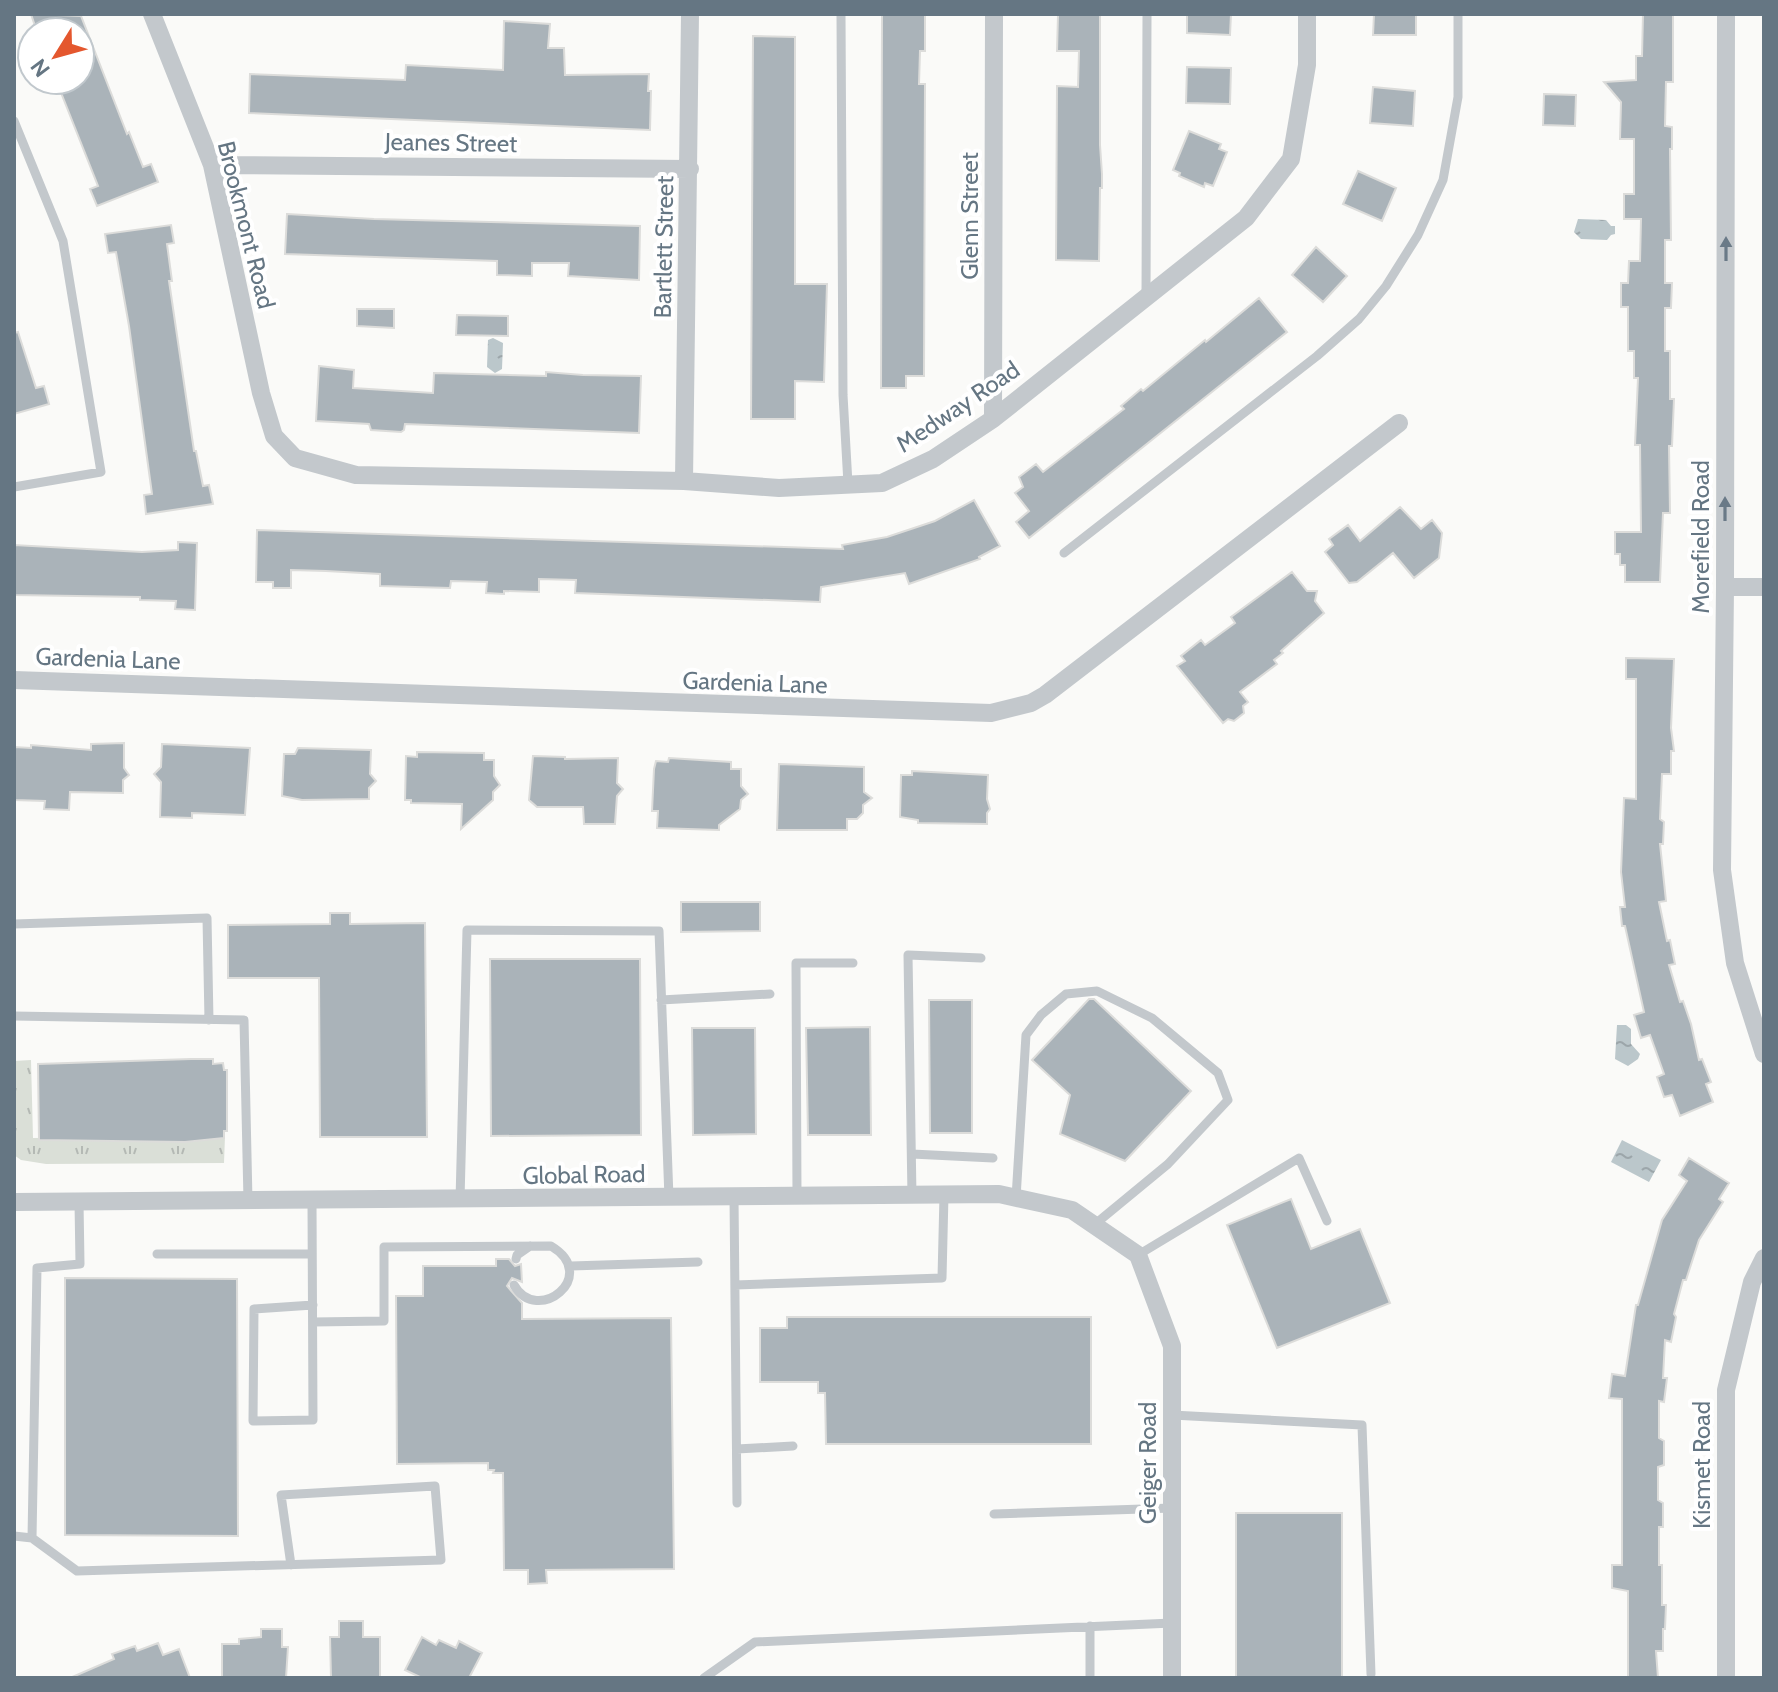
<svg xmlns="http://www.w3.org/2000/svg" width="1778" height="1692" font-family="Cabin,sans-serif">
<style>
.park{fill:url(#park-tufts)}
.water{fill:url(#water-ripples)}
.building{fill:#aab3b9;stroke:#dcdcda;stroke-width:2}
.lines{fill:none;stroke-linecap:round;stroke-linejoin:round}
.lane{stroke:#c3c8cc;stroke-width:9}
.street{stroke:#c3c8cc;stroke-width:18}
.oneway{fill:#6a7a87}
.labels{text-anchor:middle;stroke-width:8;stroke-linejoin:round;paint-order:stroke}
.street-label{font-size:24px;fill:#657683;stroke:#fff}
</style>
<defs>
<pattern id="park-tufts" width="24" height="20" patternUnits="userSpaceOnUse" patternTransform="scale(2)"><rect width="24" height="20" fill="#dadfd7"/><path d="M3 7l-1-3M5 7V3M7 7l1-3M15 17l-1-3M17 17v-4M19 17l1-3" fill="none" stroke="#b4b9b4"/></pattern>
<pattern id="water-ripples" width="26" height="14" patternUnits="userSpaceOnUse" patternTransform="scale(2)"><rect width="26" height="14" fill="#bbc7cb"/><path d="M2 4q2-2 4 0t4 0M15 11q2-2 4 0t4 0" fill="none" stroke="#9ca6aa"/></pattern>
</defs>
<rect width="100%" height="100%" fill="#fafaf8"/>
<path class="park" d="M31 1060 33 1138 225 1136 224 1163 46 1164 21 1160 14 1155V1061Z"/>
<path class="water" d="M1578 219 1606 220 1611 226H1615V234L1611 235 1607 240 1581 239 1574 232Z
M493 338 503 343 502 369 495 373 487 367 488 340Z
M1617 1025H1626L1631 1029V1044L1640 1054 1638 1059 1628 1066 1615 1059Z
M1622 1140 1661 1160 1649 1182 1611 1162Z"/>
<path class="building" d="M31 14 81 16 127 134 129 132 143 167 151 164 158 182 97 206 90 189 98 186 56 80H80V32H37Z
M882 14H925V51H920L919 84H925L924 376H906V388H881Z
M1187 14H1231L1230 35 1187 33Z
M1374 14H1416V35H1373Z
M1643 14H1673V82H1666L1665 126 1672 127V149H1670L1671 240H1665V283H1672L1671 308H1665V351H1670V399H1674L1672 446H1669L1670 513H1663L1660 582H1625V565H1620V554H1615V532H1641L1640 445H1635L1638 378H1634V351H1628V307H1621V283H1628L1629 261H1640L1641 219H1624V194H1634V139H1620L1621 102 1604 82 1636 80V56H1642Z
M1058 15H1100V145L1102 174V188H1100L1099 261 1056 260 1057 86 1078 87 1079 51H1057Z
M504 21 550 24 548 48H564L565 75 649 74 648 91H651L650 130 249 113 250 74 405 80 406 65 503 70Z
M753 36 795 37V284H827L824 382 795 381V419H751Z
M1187 67 1231 68 1230 104 1186 103Z
M1373 87 1415 91 1413 126 1370 123Z
M1544 94 1576 95 1575 126 1543 125Z
M1189 131 1221 144 1219 149 1227 152 1213 186 1205 183 1204 187 1179 176 1180 173 1173 170Z
M1358 171 1396 188 1382 221 1343 204Z
M287 214 374 219 640 226 639 280 568 276 569 263H532V276L497 275V261L285 254Z
M171 225 174 243 167 244 172 281H169L194 451H196L203 486 209 485 213 504 146 514 144 495 152 494 129 326 116 252 108 253 105 234Z
M1316 247 1347 276 1323 302 1292 275Z
M1259 298 1287 332 1029 538 1016 522 1029 511 1015 493 1023 487 1019 477 1036 464 1043 472 1124 409 1121 406 1141 389 1143 391 1205 340 1206 342Z
M357 309H394V328L357 326Z
M457 315 508 316V336L456 335Z
M18 332 36 388 44 386 49 404 14 414V333Z
M319 366 354 370 353 388 433 393 434 373 546 376V372L583 375 641 376 639 433 405 424 404 430 401 432 371 430 369 424 316 421Z
M974 500 1000 546 979 557 980 559 909 584 905 573 821 587 820 602 575 593 576 580 539 579V592L504 591V594L486 593 487 582 451 581 450 588 380 586V574L326 571 291 570V588H273V582H256L257 530 843 549 842 545 887 537 935 521Z
M1400 507 1421 529 1432 520 1442 533 1439 558 1414 578 1393 553 1357 582 1349 583 1325 552 1333 545 1329 539 1348 525 1360 541Z
M178 542 197 543 195 610 175 609 176 601 140 600V597L14 595V545L142 552 178 550Z
M1292 572 1307 591H1317L1315 601 1324 613 1281 651 1283 653 1274 660 1277 664 1240 692 1248 702 1243 706 1244 713 1234 721 1228 719 1223 723 1177 666 1185 661 1181 656 1201 640 1205 645 1235 623 1231 617Z
M1626 658 1674 659 1671 728 1674 751H1671V774H1662L1660 819 1664 822 1663 844H1660L1666 901 1659 902 1667 941 1670 940 1675 964 1669 965 1680 1002 1683 1001 1691 1024 1699 1060 1702 1059 1711 1082 1706 1084 1713 1102 1680 1116 1672 1095 1664 1097 1657 1077 1664 1074 1650 1035 1641 1038 1634 1015 1644 1012 1625 926H1622L1620 907H1625L1621 872 1624 798 1636 799V679H1626Z
M124 743V768L129 775 123 780V793L70 792 69 810 44 809 45 801 14 800V747L31 748V745L91 750V744Z
M162 744 250 748 245 815 192 813V818L160 817 161 782 154 774 161 767Z
M298 748 371 750 370 774 376 781 369 788V799L302 800 282 796 284 754H295Z
M417 752 484 753V760H494V776L500 785 493 792V800L461 829 462 804 411 803V800H405L406 756 417 757Z
M533 756 565 757V759L618 758 617 783 623 789 617 796 615 824H584L583 807H537L529 800Z
M669 758 731 762V769H741V786L748 794 741 800 740 809 719 825V830L657 828 658 811H652L654 769 656 761 668 762Z
M779 764 864 767V792L872 798 863 805V813L857 819H847V830H777Z
M912 771 988 775 987 799 990 809 987 813V824L918 823V820L900 817 901 775H912Z
M681 902H760V931L681 932Z
M330 913H350V924L425 923 427 1137H320L319 978H228V925L330 924Z
M490 959H640L641 1135 491 1136Z
M1089 999H1094L1191 1091 1125 1161 1060 1134 1070 1095 1032 1060Z
M929 1000H972V1133H930Z
M870 1027 871 1135H808L806 1028Z
M692 1028H755L756 1134 693 1135Z
M191 1059H213V1064L223 1063 224 1070H227V1131H224V1138L185 1142 39 1140 38 1064Z
M1689 1158 1729 1183 1719 1199 1723 1202 1699 1240 1686 1280H1683L1674 1314 1676 1317 1671 1342 1665 1340 1663 1378H1667L1664 1402 1659 1401V1438L1664 1441V1465L1658 1467V1500L1663 1503V1527H1659V1565H1662V1605H1666L1665 1629H1663V1651H1656L1658 1678H1628V1591L1612 1588V1565H1622V1399L1609 1398 1612 1374 1625 1376 1636 1305H1638L1662 1220 1687 1181 1679 1175Z
M1291 1199 1311 1249 1360 1229 1390 1303 1277 1348 1227 1225Z
M496 1259H509L515 1266 521 1264 522 1282 512 1278 507 1286 522 1303V1319L671 1318 674 1569 546 1570 547 1583 528 1584V1570H504L503 1473H493L494 1470H488V1463L397 1464 396 1296H423V1266H496Z
M65 1278 237 1279 238 1536 65 1535Z
M787 1317H1091V1444H826L825 1393H818V1382H760V1328H787Z
M1236 1513H1342V1678H1236Z
M339 1621H363V1637H380V1678H331L330 1637H339Z
M261 1629H282V1647H288L286 1678H222V1644H239V1639L261 1637Z
M422 1637 436 1645 439 1640 456 1648 459 1641 482 1653 469 1678H422L405 1670Z
M158 1643 163 1655 179 1649 190 1678H70L114 1659 112 1654 135 1646 137 1651Z"/>
<g class="lines">
<path class="lane" d="M841 14 843 395 848 484
M14 121 63 241 101 472 14 487
M1146 298 1147 14
M1064 553 1317 356 1359 319 1386 286 1418 235 1443 180 1458 97V14
M14 924 207 918 209 1020
M661 1000 770 994
M14 1016 244 1020 248 1201
M912 1154 993 1158
M797 1196 796 963H853
M912 1196 908 955 981 958
M734 1197 737 1503
M1016 1198 1026 1035 1041 1015 1066 994 1097 991 1152 1018 1218 1073 1228 1100 1168 1164 1094 1225
M460 1200 467 930 659 931 669 1198
M312 1201 313 1420 253 1421 254 1309 313 1305
M157 1254H312
M1138 1255 1299 1158 1327 1221
M516 1259 517 1255 530 1246
M571 1266 698 1262
M735 1285 942 1278 944 1195
M313 1322 384 1321V1247L551 1246C601 1276 537 1326 514 1285
M1172 1415 1362 1425 1371 1674
M737 1449 793 1446
M994 1514 1172 1508
M14 1536 32 1538 37 1268 80 1264 79 1202
M32 1538 77 1571 441 1560 435 1486 281 1495 291 1565
M1090 1626V1678
M704 1678 755 1642 1172 1623"/>
<path class="street" d="M152 14 212 165 261 393 274 436 295 458 356 475 684 481 779 488 882 483 933 459 993 419 1246 218 1291 159 1307 65V14
M1726 14 1725 587 1722 870 1735 963 1764 1054
M212 165 690 169
M993 419 994 14
M684 481 690 14
M1725 587H1764
M14 680 991 713 1031 703 1045 695 1399 423
M14 1202 999 1194 1072 1210 1138 1255 1172 1346V1678
M1726 1678V1390L1752 1282 1764 1258"/>
</g>
<defs><path id="oneway-solid" d="M-6-.8H1V-3.2L6.5 0L1 3.2V.8H-6Z" transform="scale(2)"/></defs>
<g class="oneway">
<use href="#oneway-solid" transform="translate(1726 249) rotate(-90)"/>
<use href="#oneway-solid" transform="translate(1725 509) rotate(-90)"/>
</g>
<g class="labels">
<g class="street-label">
<text transform="translate(451 143) rotate(1)" y="8">Jeanes Street</text>
<text transform="translate(970 216) rotate(-90)" y="8">Glenn Street</text>
<text transform="translate(246 225) rotate(76)" y="8">Brookmont Road</text>
<text transform="translate(664 247) rotate(-89)" y="8">Bartlett Street</text>
<text transform="translate(958 407) rotate(-34)" y="8">Medway Road</text>
<text transform="translate(1701 537) rotate(-90)" y="8">Morefield Road</text>
<text transform="translate(108 659) rotate(2)" y="8">Gardenia Lane</text>
<text transform="translate(755 683) rotate(2)" y="8">Gardenia Lane</text>
<text transform="translate(584 1175) rotate(-1)" y="8">Global Road</text>
<text transform="translate(1148 1463) rotate(-90)" y="8">Geiger Road</text>
<text transform="translate(1702 1465) rotate(-90)" y="8">Kismet Road</text>
</g>
</g>
<rect width="1778" height="1692" fill="none" stroke="#657683" stroke-width="32"/>
<g transform="translate(56 56) rotate(233)"><circle r="38" fill="#ffffff" stroke="#c1c8cd" stroke-width="2"/>
<path d="M0-6L14 30L0 20L-14 30Z" fill="#e4572e"/>
<text y="-12" font-size="22" font-weight="bold" text-anchor="middle" fill="#657683">N</text>
</g>
</svg>
